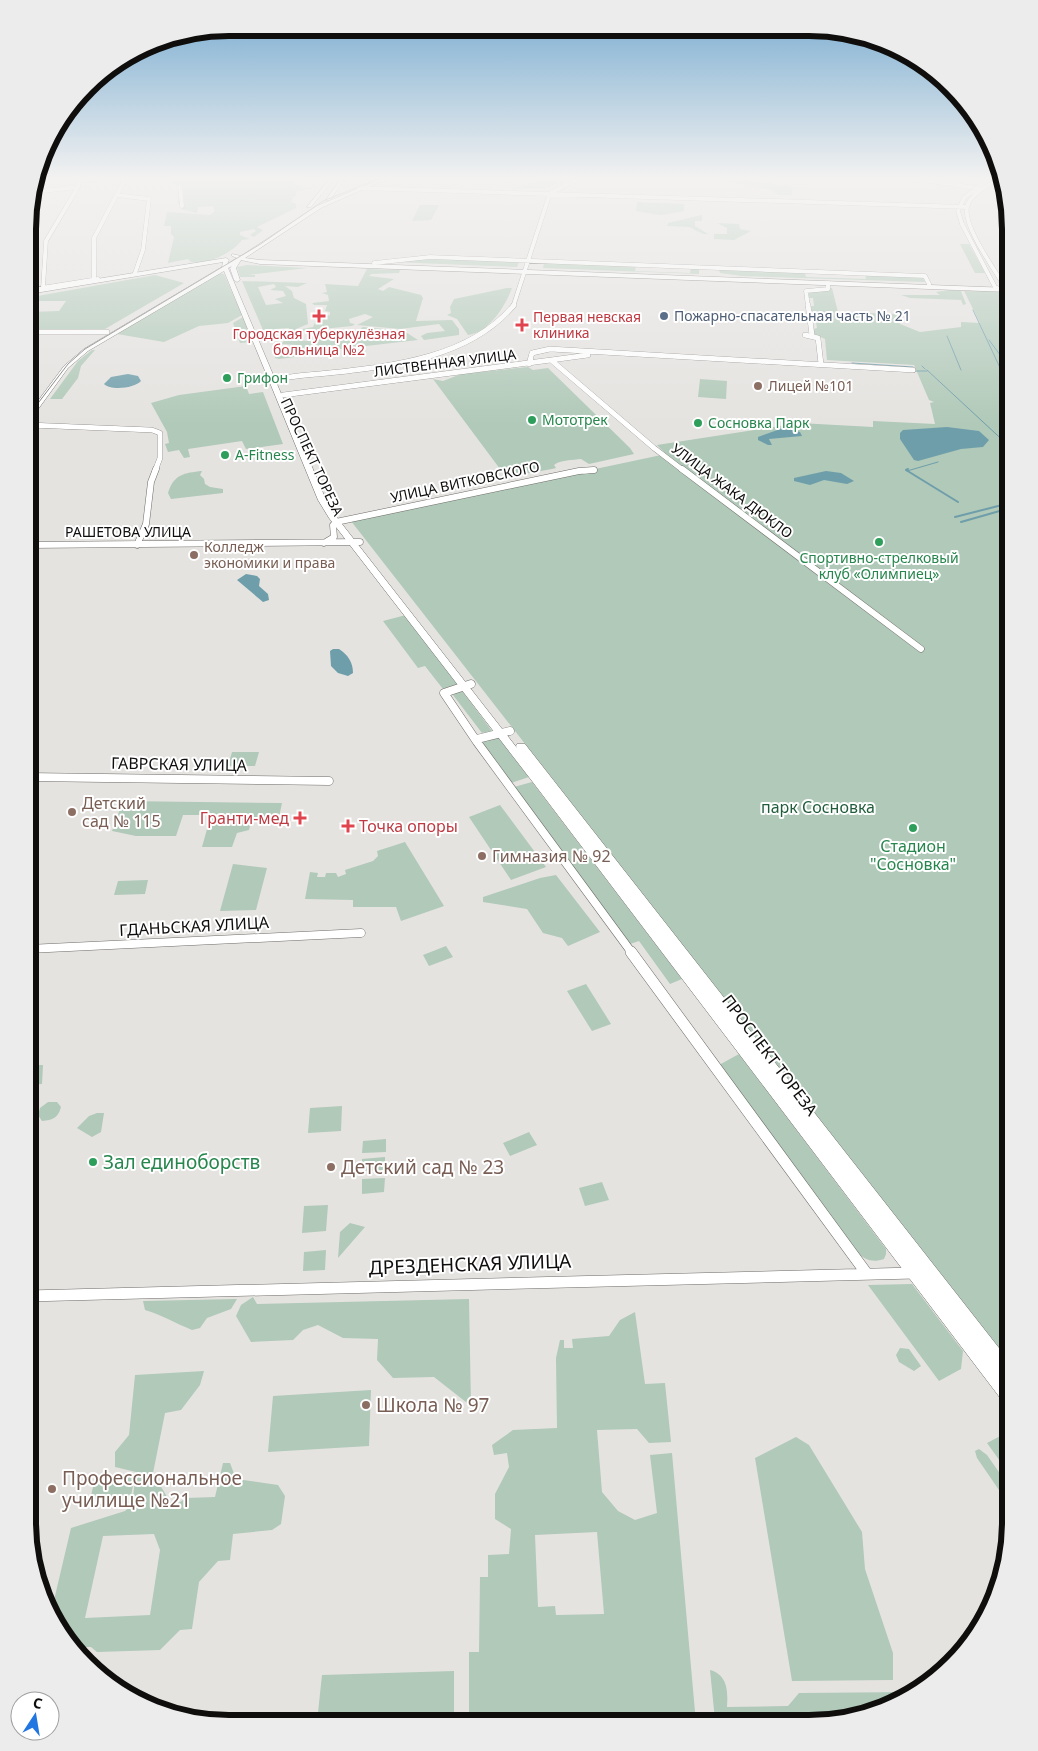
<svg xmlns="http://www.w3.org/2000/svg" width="1038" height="1751" font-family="'Noto Sans',sans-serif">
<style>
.green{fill:#b0c9b8;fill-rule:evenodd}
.water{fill:#6f9eab}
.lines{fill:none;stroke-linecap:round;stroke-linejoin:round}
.stream-far1{stroke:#6f9eab;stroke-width:1}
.stream{stroke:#6f9eab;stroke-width:2}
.minor-far4-casing{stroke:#6e6c69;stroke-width:4.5}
.minor-far3-casing{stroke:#6e6c69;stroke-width:5.5}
.minor-far2-casing{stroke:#6e6c69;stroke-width:7}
.minor-far1-casing{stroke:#6e6c69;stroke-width:9}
.minor-casing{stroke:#6e6c69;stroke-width:12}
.major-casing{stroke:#6e6c69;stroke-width:1}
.minor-far4{stroke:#fff;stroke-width:4}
.minor-far3{stroke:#fff;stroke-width:5}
.minor-far2{stroke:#fff;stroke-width:6}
.minor-far1{stroke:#fff;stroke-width:8}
.minor{stroke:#fff;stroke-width:11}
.major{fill:#fff;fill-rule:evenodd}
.tram{stroke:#7b7a78;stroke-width:1}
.health-dot{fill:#e0444e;stroke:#fff;stroke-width:2}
.service-dot{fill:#5c6f8a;stroke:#fff;stroke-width:2}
.leisure-dot{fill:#2e9e5b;stroke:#fff;stroke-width:2}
.education-dot{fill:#8d6e63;stroke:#fff;stroke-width:2}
.labels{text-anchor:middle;stroke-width:4;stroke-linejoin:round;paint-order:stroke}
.far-service-label{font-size:14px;fill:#4e5e75;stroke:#fff;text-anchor:start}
.far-health-label{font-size:14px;fill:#be3a42;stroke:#fff;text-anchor:start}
.far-street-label{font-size:14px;fill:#0f0e0d;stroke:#fff}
.far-leisure-label{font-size:14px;fill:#27864d;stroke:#fff;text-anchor:start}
.far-education-label{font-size:14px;fill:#785e54;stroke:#fff;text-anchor:start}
.street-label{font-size:16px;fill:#0f0e0d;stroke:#fff}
.education-label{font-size:16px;fill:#785e54;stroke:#fff;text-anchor:start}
.park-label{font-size:16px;fill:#215d3b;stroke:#fff}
.health-label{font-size:16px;fill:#be3a42;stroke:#fff;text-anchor:end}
.leisure-label{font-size:16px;fill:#27864d;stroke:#fff}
.near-leisure-label{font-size:19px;fill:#27864d;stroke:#fff;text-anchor:start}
.near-education-label{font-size:19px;fill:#785e54;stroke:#fff;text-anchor:start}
.near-street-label{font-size:19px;fill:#0f0e0d;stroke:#fff}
.rim{fill:none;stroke:#0f0e0d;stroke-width:6}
</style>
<rect width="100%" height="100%" fill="#e5e3e0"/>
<path class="green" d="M177 179H298L294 184 302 186 301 188H313L296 192 297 195 293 197 291 202 296 204V208L257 227 263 230 254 237 250 235 256 231 254 229 240 232V235L250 239 242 240C232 253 210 264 191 262L188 259 168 263 174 237 171 234V226H164L167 212 210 215 215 211 213 206 198 207 197 213 181 209 182 207 178 203V185L170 184Z
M544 179 565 180 546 188H516Z
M715 179C746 179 776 184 807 189L792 188V195H778L771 190Z
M637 202 684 204V211L661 215 636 211Z
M420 205H439L431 220 412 221Z
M702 215V221H695V226L708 234H703L689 227 667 226 668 223Z
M717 223 739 224 740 229 751 231 734 240 714 239V234H727V228Z
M960 244H969L985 273H975Z
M430 258 519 262 517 267 392 262Z
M544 263 636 266 635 271 690 273 691 268 699 269V274L543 268Z
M247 265 307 268 248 275H255V277H240L237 267Z
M367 269 400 270 399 273 371 274 369 276 394 279 378 289 383 291 389 287 421 295 423 298 416 321 452 320 459 329V335L424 340 421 336 427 333 445 331 439 324 400 329 357 325 373 317 365 314 349 319 350 323 355 324 352 326 303 331 302 329 313 327 317 318 330 315V312L325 311 327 305H314L312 303 329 301 328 295 322 293 327 292 325 284 358 286Z
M719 269 805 273 806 277 866 279 865 274 923 278 925 282 742 276 720 273Z
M218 273 224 274 242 315 228 323 199 326 164 342 117 334Z
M155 275 184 283 105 329 29 331V312L59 311 66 301H29L32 297Z
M242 281 307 283 298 287 285 286 292 291 294 298 306 304 308 324 296 329 297 333 288 336 278 334 289 332V328L263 330ZM274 284 276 287 270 290 283 291 286 296 275 299 283 303 266 305 258 287Z
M507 288H512C505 307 489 332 468 335L457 319 447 315 451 313 450 307 454 299Z
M830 288H832L838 312 897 314 900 324 920 332 961 327V322L980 323 964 291 1010 292V1365L351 521 666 454 657 445 799 423 873 427V421L935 424 930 403 934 402 929 400 914 365 827 360 825 339 814 334 813 329 817 328 816 322 812 321 811 306H814L813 298H809L807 291 829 290Z
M949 290 961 291 966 304 963 305 961 300 910 298 901 295H940L936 292Z
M243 317 252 342 240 343 233 323Z
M363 327 404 331 418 340 314 352 311 355 279 359 275 358V352L299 349 297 345 281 344 286 339 299 337 300 340 306 341 359 335 364 333 361 328Z
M92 350H95L81 366 78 378 62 399H50L78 361Z
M528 367 533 370 548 368 630 448 634 454 589 464 581 459C573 460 560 460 554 465L556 468 552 469 506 477 433 379 443 381 461 374Z
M700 379 727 381 726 399 698 397Z
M246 386 249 394 263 392 283 444 246 449 242 441 188 449 190 457 184 458 179 450 168 452 165 444 169 443 167 432 151 403 179 395Z
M202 471 200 475 204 479 205 484 210 487 223 489V493L171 499 168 493C174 474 184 473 202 471Z
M406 615 457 684V685L443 689 425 666 418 668 383 621Z
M460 691 463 692 492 731 482 733 453 695Z
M493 738H499L529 777 511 783 484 747 483 742 484 740Z
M232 752H259L255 766H228Z
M532 782 682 979 670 984 639 941 630 944 514 787Z
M123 801 282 803 278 822H251L249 830 237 833 232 847H202L211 815H183L176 836H136L112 831Z
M500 805 546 867 511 880 469 817Z
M405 842 444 906 401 921 396 907H353V900L305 899 310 872 318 873 317 877H325L326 873H336L338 877 346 874 345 870 373 861 378 856 377 851Z
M233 864 267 868 256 910 220 911Z
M556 875 600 932 568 946 562 938 543 933 527 909 483 902V897L540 878Z
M148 880 145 894 114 895 118 881Z
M446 946 453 957 429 966 423 955Z
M586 984 611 1024 592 1031 567 991Z
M739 1054 886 1249V1254L884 1259C872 1263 866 1260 856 1252L719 1065Z
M28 1065H43L42 1084 28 1085Z
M48 1102H57L61 1107C58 1118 53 1120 42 1121L38 1115 40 1108Z
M342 1106 341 1131 308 1133 310 1108Z
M97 1113H104L101 1132 92 1137 77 1128 89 1116Z
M529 1132 537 1145 510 1156 503 1143Z
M386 1139V1152L362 1153 363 1141Z
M385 1157V1170L362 1171V1159Z
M385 1178 384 1192 362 1194V1179Z
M602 1182 609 1200 585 1206 579 1188Z
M328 1205 326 1231 302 1233 304 1206Z
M350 1223 365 1227 338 1258 340 1232Z
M326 1250 325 1270 303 1271 304 1252Z
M912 1284 963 1351 961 1369 939 1381 868 1285Z
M253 1297 257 1304 469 1299 471 1406 434 1377 393 1378 377 1360 378 1339 343 1338 318 1325 303 1330 293 1340 251 1342 236 1316 241 1305Z
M237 1299 231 1309 207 1318 200 1328 192 1330C175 1323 162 1315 145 1310L143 1301Z
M635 1312 645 1384 665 1383 671 1442 649 1443 637 1429 597 1430 602 1492 618 1511 635 1520 657 1513 650 1455 672 1453 696 1723H469V1652H479L480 1577H488V1555L509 1554 511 1529 495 1519V1494L509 1467 507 1453 494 1455 492 1445 513 1430 557 1428 556 1358 560 1340H564V1348H573L572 1339 609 1336 620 1320ZM597 1532 604 1614 556 1615 555 1606 538 1607 535 1535Z
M900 1348 909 1349 921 1366 914 1371 899 1362 896 1355Z
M204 1371 200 1385 181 1410 165 1413 153 1473 173 1507 186 1498 215 1497 223 1463H230L236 1479 278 1485 285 1496 281 1524 272 1530 233 1534 230 1560 218 1561 199 1582 192 1629 180 1630 160 1650 97 1652 91 1647H74L66 1640 51 1613 71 1528 125 1511 132 1505 136 1472 115 1467V1452L129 1435 135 1375ZM154 1534 160 1550 150 1615 85 1618 103 1536Z
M371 1390 369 1446 268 1452 273 1396Z
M1008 1432H1010V1475L987 1443Z
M796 1437 809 1445 862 1532 865 1569 893 1653V1680L792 1681 755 1458Z
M979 1449 987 1455 1010 1488V1506L977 1458 975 1451Z
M135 1476 129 1505 89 1506 95 1477Z
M710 1670C728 1675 728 1692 727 1707L788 1706 799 1693 914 1692 886 1708 830 1719 715 1720Z
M454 1671V1723L317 1722 322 1675Z"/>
<path class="water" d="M128 374 138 376 141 381C135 388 111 391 104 384L111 377Z
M947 427 979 431 989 440 983 447 961 449 918 461 914 460 900 439V433L903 430Z
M783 428 800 432 802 436 769 439 772 445H768L758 440V437Z
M826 471 841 473 854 481 847 484 824 480 810 485 794 481V478Z
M246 574 257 576 260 579 259 586 268 594 269 600 263 602 237 580Z
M333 649H339C348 655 353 662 353 673L348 676 338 673 331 666 330 651Z"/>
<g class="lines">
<path class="stream-far1" d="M973 310 1002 372
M947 336 961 370
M989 340 1009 367
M852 363 913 367
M922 366 925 369
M927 370 1010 447
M916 371H927
M1004 442 1010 440
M907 471 938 462"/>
<path class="stream" d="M908 469 906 470 958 502
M955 517 1010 503
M961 522 1010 508"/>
<g class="minor-far4-casing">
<path id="minor-far4" d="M917 179 975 188
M989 179 964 198 958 211 962 224 995 287 1002 290 1003 284C993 267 963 226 967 207 970 194 988 186 998 179
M80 180 97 179
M180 186 182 206
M359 188 967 207
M33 192 78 187
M117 195 149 199 143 250 135 273
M374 263 430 257 925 276 929 284
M94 279V238L125 179
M43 288 46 241 78 187 79 179
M29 290 98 279
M29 299 32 296
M513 307 550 193 578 179
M808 307 806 291 828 289V283"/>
</g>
<g class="minor-far3-casing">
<path id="minor-far3" d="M808 305 812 335
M29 332H107
M805 335 818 338 821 364
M551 360 588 355
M529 364 532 353 550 349 913 370
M272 381C291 375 310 375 329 373 393 366 470 358 514 305
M283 395 551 360 654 448 684 471
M29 425 152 430 160 433V458L155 471
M584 471 594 470"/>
</g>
<g class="minor-far2-casing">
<path id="minor-far2" d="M682 469 921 649
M324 543 334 537 333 525 336 522 579 471 594 470
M29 545 360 542
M137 545 146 524 151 482 156 469"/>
</g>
<g class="minor-far1-casing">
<path id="minor-far1" d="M471 684 444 693 477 742 632 953
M477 739 510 731
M28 777 329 781
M28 949 361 933"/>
</g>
<g class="minor-casing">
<path id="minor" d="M631 952 867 1274
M28 1296 914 1273"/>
</g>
<g class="major-casing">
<path id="major" d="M330 179H334L311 207H307Z
M341 179H345L330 200H326Z
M381 179H386L321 208 245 258 260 260 1010 288V292L260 264 241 260 236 268 240 280 237 282 234 280 230 268 232 266 228 268 326 500 335 515 517 748 516 746 517 744H525L1010 1362V1405L1004 1403 532 781 329 518 318 500 224 271 88 351 68 368 31 419 29 420V413L64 366 84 349 222 267 223 262 29 294V290L226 258 229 260 227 264 237 258 232 256V254L241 256 317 206Z"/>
</g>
<use href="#minor-far4" class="minor-far4"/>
<use href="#minor-far3" class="minor-far3"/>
<use href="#minor-far2" class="minor-far2"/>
<use href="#minor-far1" class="minor-far1"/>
<use href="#minor" class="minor"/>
<use href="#major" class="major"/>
<path class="tram" d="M29 415 68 364 85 349 259 245 323 201 378 179"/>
</g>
<linearGradient id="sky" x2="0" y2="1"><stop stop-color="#77abd0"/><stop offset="0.42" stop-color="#f3f2f1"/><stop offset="1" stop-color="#f3f2f1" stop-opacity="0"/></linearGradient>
<rect width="1038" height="424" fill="url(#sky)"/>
<g class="health-dot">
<path d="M316.5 308.5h5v5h5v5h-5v5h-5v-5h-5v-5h5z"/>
<path d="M519.5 317.5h5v5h5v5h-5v5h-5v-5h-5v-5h5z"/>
<path d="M297.5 810.5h5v5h5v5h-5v5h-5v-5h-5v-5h5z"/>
<path d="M345.5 818.5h5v5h5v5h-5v5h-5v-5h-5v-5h5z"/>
</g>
<circle class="service-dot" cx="664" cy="316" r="5"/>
<g class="leisure-dot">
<circle cx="227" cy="378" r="5"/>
<circle cx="532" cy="420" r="5"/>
<circle cx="698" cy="423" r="5"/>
<circle cx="225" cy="455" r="5"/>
<circle cx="879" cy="542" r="5"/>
<circle cx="913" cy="828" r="5"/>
<circle cx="93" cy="1162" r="5"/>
</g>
<g class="education-dot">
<circle cx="758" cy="386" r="5"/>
<circle cx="194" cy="555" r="5"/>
<circle cx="72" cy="812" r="5"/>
<circle cx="482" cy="856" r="5"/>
<circle cx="331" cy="1167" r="5"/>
<circle cx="366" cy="1405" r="5"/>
<circle cx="52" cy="1489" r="5"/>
</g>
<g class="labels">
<g class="far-service-label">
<text x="674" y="321">Пожарно-спасательная часть № 21</text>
</g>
<g class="far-health-label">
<text x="533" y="322">Первая невская<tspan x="533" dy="16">клиника</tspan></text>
<text x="319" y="339" text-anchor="middle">Городская туберкулёзная<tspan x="319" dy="16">больница №2</tspan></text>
</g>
<g class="far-street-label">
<text transform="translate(445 363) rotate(-7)" y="5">ЛИСТВЕННАЯ УЛИЦА</text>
<text transform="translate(312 457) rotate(65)" y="5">ПРОСПЕКТ ТОРЕЗА</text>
<text transform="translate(465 482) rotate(-12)" y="5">УЛИЦА ВИТКОВСКОГО</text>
<text transform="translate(732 491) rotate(37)" y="5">УЛИЦА ЖАКА ДЮКЛО</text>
<text x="128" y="537">РАШЕТОВА УЛИЦА</text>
</g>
<g class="far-leisure-label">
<text x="237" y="383">Грифон</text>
<text x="542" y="425">Мототрек</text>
<text x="708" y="428">Сосновка Парк</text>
<text x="235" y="460">A-Fitness</text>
<text x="879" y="563" text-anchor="middle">Спортивно-стрелковый<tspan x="879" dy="16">клуб «Олимпиец»</tspan></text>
</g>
<g class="far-education-label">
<text x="768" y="391">Лицей №101</text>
<text x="204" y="552">Колледж<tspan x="204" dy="16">экономики и права</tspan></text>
</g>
<g class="street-label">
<text transform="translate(179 764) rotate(1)" y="6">ГАВРСКАЯ УЛИЦА</text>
<text transform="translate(194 926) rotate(-3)" y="6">ГДАНЬСКАЯ УЛИЦА</text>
<text transform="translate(770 1055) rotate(53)" y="6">ПРОСПЕКТ ТОРЕЗА</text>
</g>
<g class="education-label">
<text x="82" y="809">Детский<tspan x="82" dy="18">сад № 115</tspan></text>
<text x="492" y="862">Гимназия № 92</text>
</g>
<g class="park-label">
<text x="818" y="813">парк Сосновка</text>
</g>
<g class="health-label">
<text x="289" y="824">Гранти-мед</text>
<text x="359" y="832" text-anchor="start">Точка опоры</text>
</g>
<g class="leisure-label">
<text x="913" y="852">Стадион<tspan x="913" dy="18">"Сосновка"</tspan></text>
</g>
<g class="near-leisure-label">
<text x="103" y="1169">Зал единоборств</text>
</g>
<g class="near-education-label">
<text x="341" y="1174">Детский сад № 23</text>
<text x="376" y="1412">Школа № 97</text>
<text x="62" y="1485">Профессиональное<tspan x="62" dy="22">училище №21</tspan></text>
</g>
<g class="near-street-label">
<text transform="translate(470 1264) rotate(-2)" y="7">ДРЕЗДЕНСКАЯ УЛИЦА</text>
</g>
</g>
<path d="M0 0H1038V1751H0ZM229 36H809A193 193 0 0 1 1002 229V1522A193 193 0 0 1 809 1715H229A193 193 0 0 1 36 1522V229A193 193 0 0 1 229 36Z" fill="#ececec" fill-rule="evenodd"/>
<path class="rim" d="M229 36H809A193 193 0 0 1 1002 229V1522A193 193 0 0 1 809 1715H229A193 193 0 0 1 36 1522V229A193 193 0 0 1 229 36Z"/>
<g transform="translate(35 1716) rotate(12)"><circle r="24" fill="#ffffff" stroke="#9f9f9e"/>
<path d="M0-4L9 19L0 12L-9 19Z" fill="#2276e1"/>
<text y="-8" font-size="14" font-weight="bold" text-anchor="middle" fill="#0f0e0d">С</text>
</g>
</svg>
